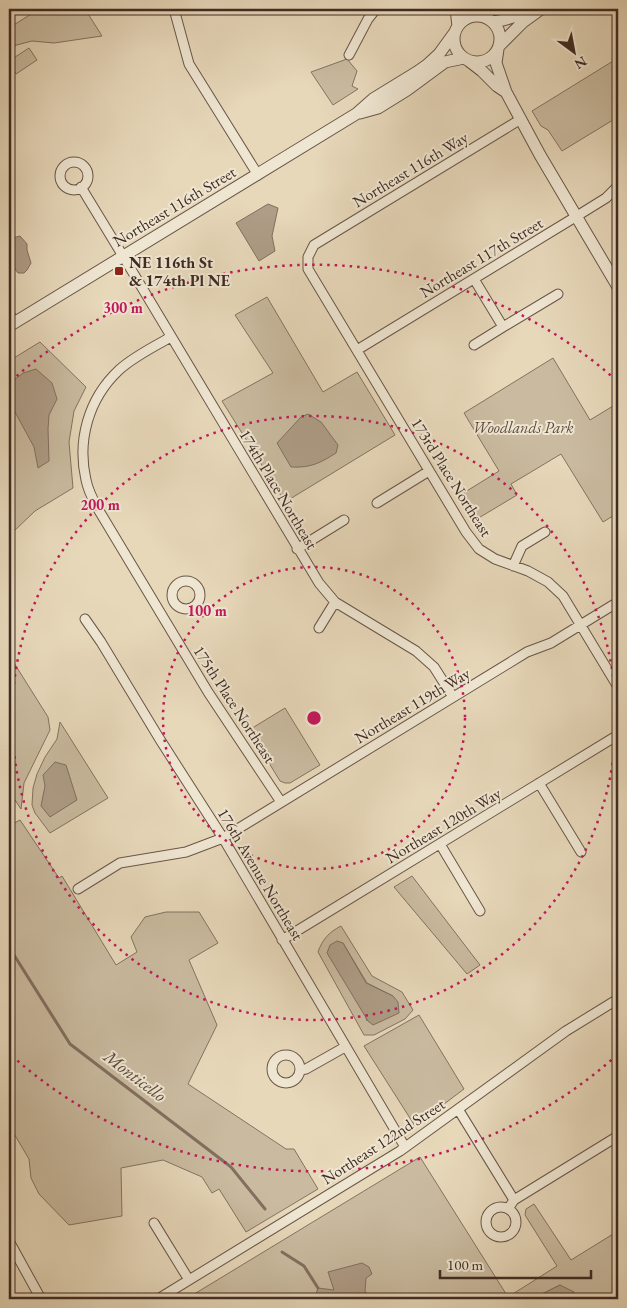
<svg xmlns="http://www.w3.org/2000/svg" width="627" height="1308" font-family="'EB Garamond',serif">
<style>
.green{fill:#cabba0;stroke:#847362;fill-rule:evenodd}
.water{fill:#ae9d87;stroke:#826f5f}
.lines{fill:none;stroke-linecap:round;stroke-linejoin:round}
.stream{stroke:#826f5f;stroke-width:3}
.minor-casing{stroke:#695649;stroke-width:11}
.tertiary-casing{stroke:#695649;stroke-width:13}
.minor{stroke:#efe6d2;stroke-width:9}
.tertiary{stroke:#efe6d2;stroke-width:11}
.ring{fill:none;stroke:#c2185b;stroke-width:2.5;stroke-dasharray:2.5 5}
.poi-dot{fill:#8f2418;stroke:#efe6d2;stroke-width:2}
.labels{text-anchor:middle;stroke-width:4;stroke-linejoin:round;paint-order:stroke}
.street-label{font-size:16px;fill:#3f2b23;stroke:#efe6d2}
.poi-label{font-size:16px;font-weight:bold;fill:#3f2b23;stroke:#efe6d2;text-anchor:start}
.park-label{font-size:16px;font-style:italic;fill:#5b483c;stroke:#efe6d2}
.water-label{font-size:18px;font-style:italic;fill:#5b483c;stroke:#efe6d2}
.centre{fill:#c2185b;stroke:#efe6d2;stroke-width:2.5}
.ring-label{font-size:15px;text-anchor:middle;font-weight:bold;fill:#c2185b;stroke:#efe6d2;stroke-width:4;stroke-linejoin:round;paint-order:stroke}
</style>
<rect width="100%" height="100%" fill="#e7d8ba"/>
<filter id="stains"><feTurbulence type="fractalNoise" baseFrequency=".004" numOctaves="4"/><feColorMatrix values="0 0 0 0 .2 0 0 0 0 .09 0 0 0 0 .02 0 0 0 .5 -.17"/></filter>
<radialGradient id="worn" r=".72"><stop offset=".6" stop-color="#630" stop-opacity="0"/><stop offset="1" stop-color="#630" stop-opacity=".3"/></radialGradient>
<path class="green" d="M39 9H85L102 36 54 43 32 41 9 47V28Z
M29 48 37 60 16 74 9 61Z
M618 58V117L562 151 548 130 541 126 532 111Z
M347 59 357 71 352 86 358 89 333 105 311 72Z
M267 297 323 392 357 372 395 435 285 502 222 401 273 373 235 315Z
M40 342 86 387 74 411 69 442 73 488 35 511 12 533 9 534V477L11 475 9 472V361Z
M553 358 590 420 618 403V513L603 522 561 454 511 484 517 495 472 522 457 497 499 471 464 413Z
M9 655 48 717 50 730 24 783 21 809 9 791Z
M285 708 320 765 290 783H285L280 781 249 730Z
M60 722 108 798 50 833 35 813 32 805 33 788 37 774 45 757 57 739Z
M20 820 59 878 62 876 116 965 137 952 131 937 145 917 166 912H199L218 943 189 960 217 1025 188 1084 286 1149H294L318 1189 246 1232 219 1189 212 1193 202 1177 163 1160 121 1168 122 1216 69 1225 39 1194 31 1178 29 1159 13 1132H9V826Z
M412 876 480 965 467 974 394 887Z
M341 926 372 976 402 992 413 1010 405 1019 374 1035H364L318 952C322 940 329 932 341 926ZM343 943 367 983 393 996 367 1021Z
M419 1015 464 1089 415 1126 364 1046Z
M420 1157 508 1297 557 1266 525 1215 526 1209 534 1204 571 1260 618 1231V1299H576V1297L560 1285 532 1299H186Z"/>
<path class="water" d="M268 204 278 208 272 236 275 251 259 261 236 223Z
M20 236 27 244V250L31 263 27 270 24 273H18L9 260V239Z
M36 369 52 383 57 399 49 415 48 429 49 461 38 468 34 447 9 401V384L23 373Z
M308 414 321 422 338 445 336 453C320 463 311 468 291 467L277 443 301 417Z
M55 762 66 765 77 800 50 817 41 806 45 786 43 775Z
M337 941 343 943 366 983 393 996 398 1002 399 1013 373 1025 368 1021 327 953 330 945Z
M362 1263 369 1267 372 1274 366 1278 365 1292 375 1299H317L315 1297 318 1288 334 1290 328 1272Z
M560 1285 574 1292 576 1299H532Z"/>
<g class="lines">
<path class="stream" d="M9 947 70 1044 231 1167 265 1209
M282 1252 304 1266 318 1288"/>
<g class="minor-casing">
<path id="minor" d="M174 9 189 64 258 175
M349 55 368 19 376 9
M521 119 314 245 308 257V269L466 532 479 549 495 559 528 571 548 582 563 596 618 687
M60 176a14 14 0 1 1 28 0a14 14 0 1 1-28 0Z
M81 187 123 256 319 583 335 602 416 651 434 667 453 697
M474 279 503 327 558 294
M9 313 14 322
M171 337C153 347 133 357 119 370 88 399 77 441 86 480 88 490 93 500 98 509L208 692 281 802
M474 345 503 327
M357 350 577 216 606 198 618 186
M377 503 429 471
M297 549 344 520
M513 566 522 546 545 532
M172 595a14 14 0 1 1 28 0a14 14 0 1 1-28 0Z
M85 619 101 642 159 738 223 838 405 1147
M319 628 335 602
M539 783 581 852
M440 844 480 911
M78 889 120 863 186 852 223 838 527 652 551 643 618 602
M282 940 618 735
M272 1069a14 14 0 1 1 28 0a14 14 0 1 1-28 0Z
M300 1070 306 1069 345 1047
M458 1109 514 1200
M486 1222a15 15 0 1 1 30 0a15 15 0 1 1-30 0Z
M508 1209 514 1200 618 1136
M154 1223 189 1280
M9 1241 41 1299
M158 1299 400 1151 566 1031 618 999"/>
</g>
<g class="tertiary-casing">
<path id="tertiary" d="M456 9 458 26
M454 39a23 23 0 1 1 46 0a23 23 0 1 1-46 0Z
M493 22C506 20 517 17 528 9
M499 46 523 22 541 9
M498 49 496 63 506 92 540 155 618 287
M469 61 482 71 497 86 506 92
M360 113 378 108 407 90 445 62 464 58
M9 326 356 114 373 99 417 72 427 65 439 54 455 32"/>
</g>
<use href="#minor" class="minor"/>
<use href="#tertiary" class="tertiary"/>
</g>
<g class="ring">
<circle cx="314" cy="718" r="151"/>
<circle cx="314" cy="718" r="302"/>
<path d="M617 1055A453 453 0 0 1 11 1055M11 381A453 453 0 0 1 617 381"/>
</g>
<rect class="poi-dot" x="114" y="266" width="10" height="10" rx="2.5"/>
<g class="labels">
<g class="street-label">
<text transform="translate(410 169) rotate(-31)" y="6">Northeast 116th Way</text>
<text transform="translate(174 206) rotate(-31)" y="6">Northeast 116th Street</text>
<text transform="translate(481 257) rotate(-31)" y="6">Northeast 117th Street</text>
<text transform="translate(452 477) rotate(58)" y="6">173rd Place Northeast</text>
<text transform="translate(279 489) rotate(59)" y="6">174th Place Northeast</text>
<text transform="translate(235 704) rotate(57)" y="6">175th Place Northeast</text>
<text transform="translate(412 705) rotate(-31)" y="6">Northeast 119th Way</text>
<text transform="translate(443 825) rotate(-31)" y="6">Northeast 120th Way</text>
<text transform="translate(261 874) rotate(59)" y="6">176th Avenue Northeast</text>
<text transform="translate(383 1141) rotate(-33)" y="6">Northeast 122nd Street</text>
</g>
<g class="poi-label">
<text x="129" y="268">NE 116th St<tspan x="129" dy="18">&amp; 174th Pl NE</tspan></text>
</g>
<g class="park-label">
<text x="523" y="433">Woodlands Park</text>
</g>
<g class="water-label">
<text transform="translate(135 1076) rotate(37)" y="6">Monticello</text>
</g>
</g>
<circle cx="314" cy="718" r="8" class="centre"/>
<g class="ring-label">
<text x="123" y="313">300 m</text>
<text x="100" y="510">200 m</text>
<text x="207" y="616">100 m</text>
</g>
<rect width="627" height="1308" fill="none" stroke="#e7d8ba" stroke-width="30"/>
<rect x="10" y="10" width="607" height="1288" fill="none" stroke="#3f2b23" stroke-width="2.5"/>
<rect x="15" y="15" width="597" height="1278" fill="none" stroke="#3f2b23"/>
<g transform="translate(574 52) rotate(148)" stroke="#efe6d2" stroke-width="4" paint-order="stroke">
<path d="M0-4L9 19L0 12L-9 19Z" fill="#3f2b23"/>
<text y="-8" font-size="14" font-weight="bold" text-anchor="middle" fill="#3f2b23">N</text>
</g>
<path d="M440 1270v8h151v-8" fill="none" stroke="#3f2b23" stroke-width="2.5"/>
<text x="447" y="1270" font-size="15" fill="#3f2b23" stroke="#efe6d2" stroke-width="4" paint-order="stroke">100 m</text>
<rect width="100%" height="100%" filter="url(#stains)"/>
<rect width="100%" height="100%" fill="url(#worn)"/>
</svg>
